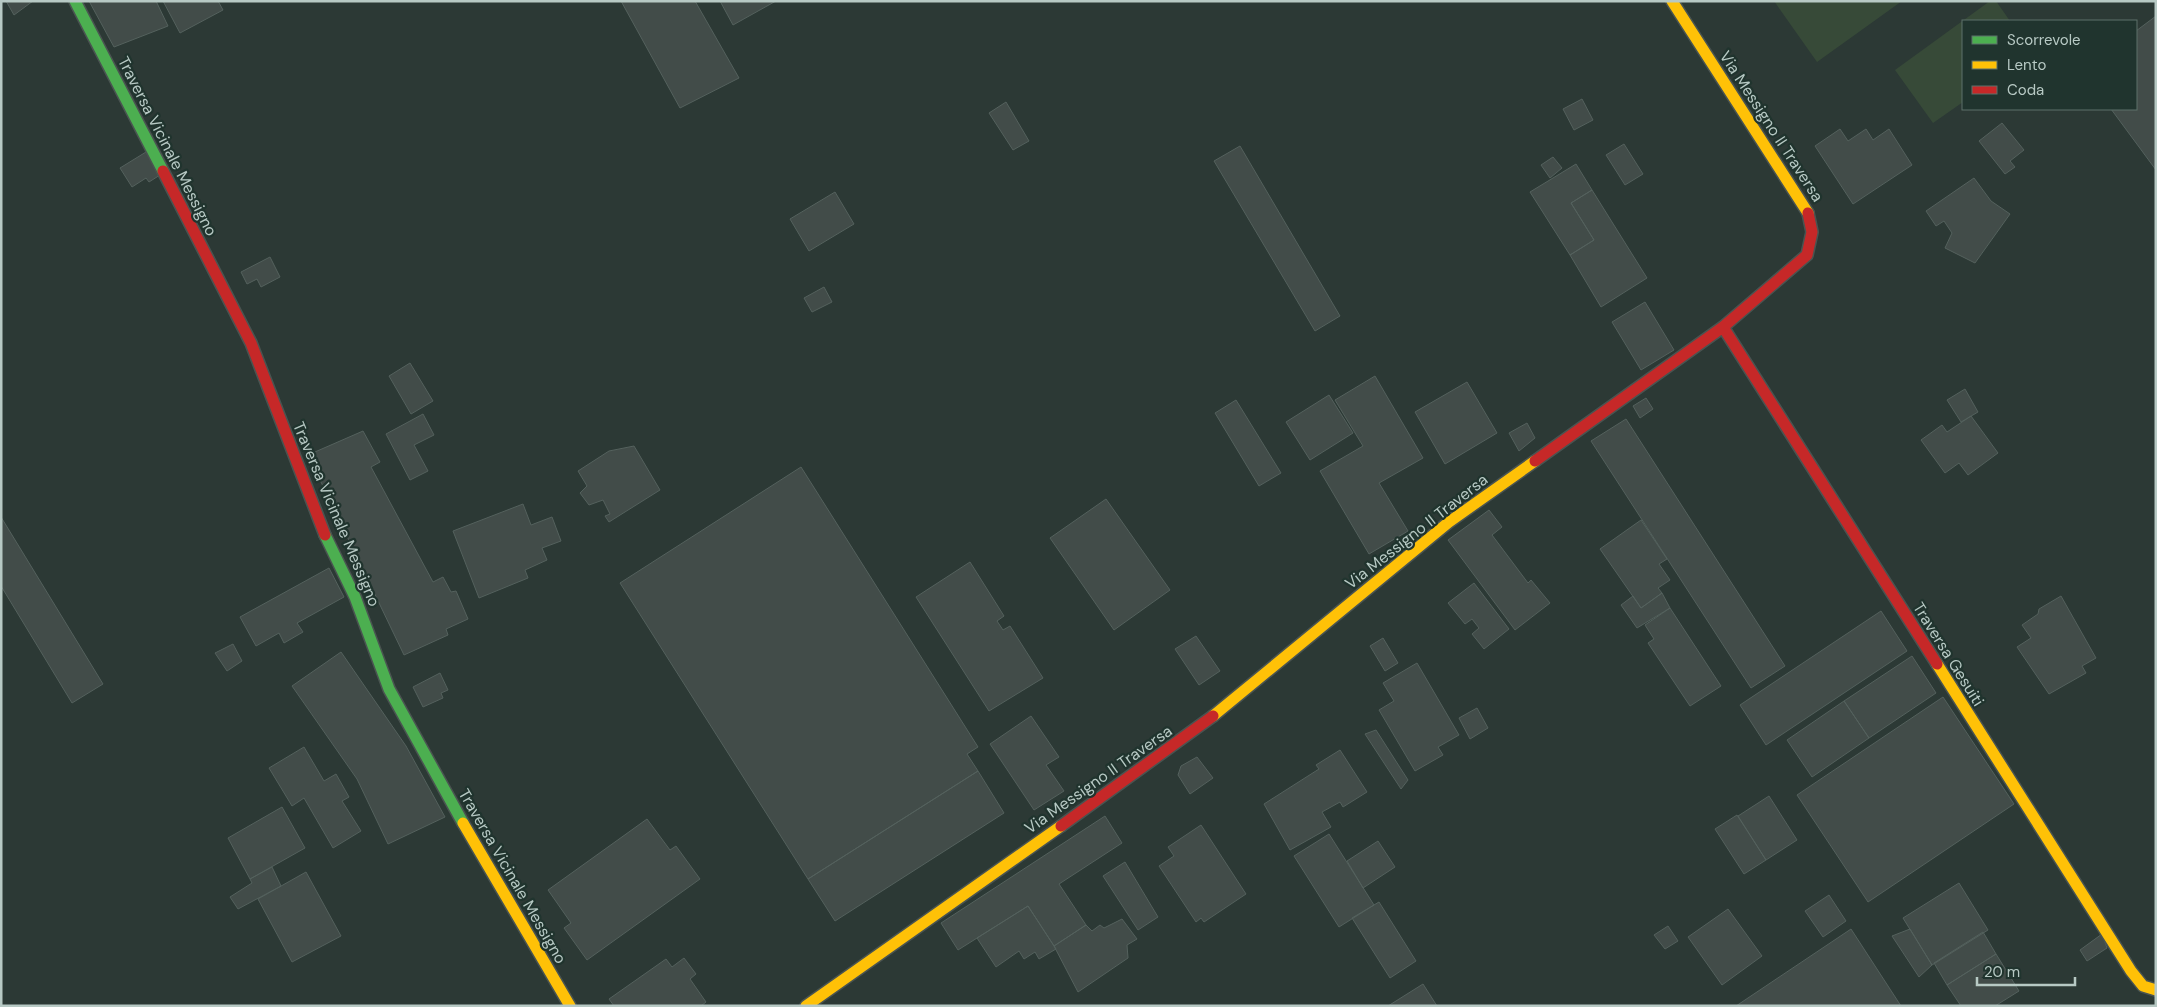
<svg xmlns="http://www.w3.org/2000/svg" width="2157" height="1007" font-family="'DM Sans',sans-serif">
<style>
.green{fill:#374a38}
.building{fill:#424c49;stroke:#54615d}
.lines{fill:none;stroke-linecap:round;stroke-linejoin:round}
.fast-casing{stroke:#4a5451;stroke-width:14}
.slow-casing{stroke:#4a5451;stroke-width:14}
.jam-casing{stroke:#4a5451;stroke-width:14}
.fast{stroke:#4caf50;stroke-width:11}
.slow{stroke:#ffc107;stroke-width:11}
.jam{stroke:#c62828;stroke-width:11}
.labels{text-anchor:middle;stroke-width:4.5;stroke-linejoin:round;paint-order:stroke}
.street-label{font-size:16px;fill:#b7c9c4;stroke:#20342e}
</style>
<rect width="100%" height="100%" fill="#2c3935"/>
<path class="green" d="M1774 1H1902L1817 62Z
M1990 1H1996L2010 21H1963V102L1933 123 1895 70Z"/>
<path class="building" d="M6 1H33L14 15Z
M89 1H156L168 26 114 47Z
M163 1H218L223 10 180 33Z
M621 1H695L739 78 680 108Z
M720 1H776L733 25Z
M2156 16V170L2111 109H2136V31Z
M1582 99 1593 120 1574 130 1563 109Z
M1006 102 1029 141 1013 150 989 113Z
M2002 123 2024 150 2010 161 2015 167 2005 174 1979 141Z
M1840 129 1848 141 1866 129 1873 140 1889 129 1912 165 1853 204 1815 146Z
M1624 144 1643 174 1625 185 1606 155Z
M1240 146 1340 316 1315 331 1214 161Z
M146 152 160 175 149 182 146 178 132 187 120 168Z
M1553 157 1562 168 1550 178 1541 165Z
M1576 164 1592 190 1571 203 1594 240 1570 255 1530 192Z
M1974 178 1991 201 2010 214 1975 263 1945 248 1952 233 1944 221 1936 226 1926 211Z
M1592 190 1647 278 1601 307 1570 255 1594 240 1571 203Z
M835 192 854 224 809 251 790 219Z
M270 257 280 277 261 287 257 279 247 284 241 272Z
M824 287 832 302 812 312 804 298Z
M1645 302 1674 350 1641 370 1612 322Z
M410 363 433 401 411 414 389 376Z
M1375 376 1423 458 1379 483 1408 531 1369 554 1320 471 1363 446 1335 400Z
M1467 382 1497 433 1445 464 1415 412Z
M1965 389 1978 412 1961 422 1947 400Z
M1329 395 1353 433 1310 460 1286 422Z
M1646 398 1653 409 1640 418 1633 406Z
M1236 400 1281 473 1259 486 1215 413Z
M423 414 434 435 414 445 428 471 410 480 386 434Z
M1971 416 1998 453 1968 475 1959 463 1945 473 1921 440 1942 425 1947 432Z
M1626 419 1785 666 1751 688 1591 441Z
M1527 423 1535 438 1519 451 1509 433Z
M363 431 380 462 371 467 433 582 443 577 451 592 456 591 468 619 446 629 448 635 404 655 308 455Z
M634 446 660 490 609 522 605 516 610 514 603 500 589 505 580 493 587 486 578 471 609 451Z
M801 467 978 747 967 754 978 771 808 879 620 583Z
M1106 499 1170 590 1114 630 1050 538Z
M523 504 531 525 552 517 561 541 542 548 547 560 525 570 528 578 479 598 453 531Z
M1489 510 1502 527 1492 535 1528 583 1531 580 1550 603 1515 630 1448 540Z
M1 517 103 684 72 703 1 586Z
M1641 520 1667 559 1659 564 1670 580 1658 588 1662 593 1641 608 1600 549Z
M970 562 1004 616 997 621 1003 630 1010 626 1043 678 989 711 916 597Z
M329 568 344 597 297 623 303 632 284 643 279 633 256 646 240 617Z
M1474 583 1509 629 1484 649 1472 634 1479 628 1472 619 1465 624 1448 603Z
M1662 593 1670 608 1637 628 1621 605 1633 596 1641 608Z
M2061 596 2096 658 2082 666 2086 673 2049 694 2017 647 2031 638 2022 625 2038 614 2039 609Z
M1670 608 1721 686 1690 706 1648 643 1654 639 1645 625Z
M1881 611 1907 651 1766 745 1740 705Z
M1196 636 1220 671 1199 685 1175 649Z
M1383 638 1398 663 1385 671 1370 646Z
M233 644 242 661 227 671 215 653Z
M341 652 406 746 445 817 388 844 357 779 292 686Z
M1912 656 1936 693 1869 738 1844 701Z
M1417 663 1459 735 1438 747 1443 755 1415 771 1379 710 1394 701 1383 683Z
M440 673 448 690 441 693 443 698 423 707 413 687Z
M1943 697 2014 804 1868 902 1797 795Z
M1844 701 1869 738 1812 777 1787 740Z
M1477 708 1488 728 1470 739 1459 718Z
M1031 716 1059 757 1046 765 1064 791 1034 810 990 744Z
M1376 730 1408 780 1401 789 1365 734Z
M304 747 324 781 336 774 349 797 342 801 361 831 333 848 304 798 292 806 269 768Z
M1340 750 1367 792 1343 807 1340 802 1322 812 1331 827 1290 850 1264 804 1319 769 1316 765Z
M1197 757 1213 778 1190 794 1178 775 1181 766Z
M978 771 1004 813 835 921 808 879Z
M1769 796 1797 840 1766 860 1738 816Z
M282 807 305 848 250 879 228 838Z
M1737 815 1766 860 1744 874 1715 829Z
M1105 816 1122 843 1059 884 1086 925 1054 946 1028 906 958 950 941 923Z
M647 819 670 850 676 846 700 879 587 960 564 928 571 923 548 890Z
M1201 825 1246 894 1204 922 1201 918 1196 922 1159 866 1174 856 1168 847Z
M1329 834 1374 905 1339 927 1294 856Z
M1378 841 1395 867 1363 888 1347 861Z
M1125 862 1158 917 1138 930 1103 876Z
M272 867 281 886 238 909 230 897 252 883 250 879Z
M306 872 341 936 292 962 258 899Z
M1959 883 1988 930 1932 965 1903 918Z
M1829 895 1846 921 1823 937 1805 911Z
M1379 902 1416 961 1390 978 1352 918Z
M1028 906 1056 949 1039 959 1035 952 1024 959 1019 951 996 967 977 938Z
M1728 909 1762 956 1722 985 1688 937Z
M1122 919 1137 939 1127 945 1128 958 1078 992 1054 946 1086 925 1092 931 1100 925 1104 928Z
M1668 926 1678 941 1665 949 1654 935Z
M1851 929 1901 1006H1736Z
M1910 929 1932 965 1919 977 1892 936Z
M1983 932 1996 954 1947 985 1934 963Z
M2102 934 2107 948 2087 961 2080 950Z
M1996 954 2019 991 1995 1006H1961L1947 985Z
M684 958 696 974 690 979 706 1002 701 1006H614L609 999 666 959 672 967Z
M1423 984 1437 1006H1388Z"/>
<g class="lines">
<g class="fast-casing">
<path id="fast" d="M75 1 163 171
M325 535 355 597 389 689 463 823"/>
</g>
<g class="slow-casing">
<path id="slow" d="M1672 1 1808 213
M1937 664 2131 971 2143 986 2156 990
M1213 716 1449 522 1535 461
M463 823 570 1006
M806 1006 1061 826"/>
</g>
<g class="jam-casing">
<path id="jam" d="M163 171 251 343 325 535
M1723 327 1937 664
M1535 461 1723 327 1807 255 1812 232 1808 213
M1061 826 1213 716"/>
</g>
<use href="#fast" class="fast"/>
<use href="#slow" class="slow"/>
<use href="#jam" class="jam"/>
</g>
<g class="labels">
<g class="street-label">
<text transform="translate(1772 126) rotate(57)" y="6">Via Messigno II Traversa</text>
<text transform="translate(168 146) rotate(63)" y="6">Traversa Vicinale Messigno</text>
<text transform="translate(337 514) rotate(67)" y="6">Traversa Vicinale Messigno</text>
<text transform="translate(1416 531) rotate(-38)" y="6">Via Messigno II Traversa</text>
<text transform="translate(1949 654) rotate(58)" y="6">Traversa Gesuiti</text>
<text transform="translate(1098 779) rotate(-35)" y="6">Via Messigno II Traversa</text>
<text transform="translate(513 876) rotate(60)" y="6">Traversa Vicinale Messigno</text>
</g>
</g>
<rect width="2157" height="1007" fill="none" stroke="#b7c9c4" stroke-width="5"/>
<rect x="1962" y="20" width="175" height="90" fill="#20342e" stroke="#5c706a"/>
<rect x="1972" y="36" width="25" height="8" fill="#4caf50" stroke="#5c706a"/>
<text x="2007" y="45" font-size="15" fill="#b7c9c4">Scorrevole</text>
<rect x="1972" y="61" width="25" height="8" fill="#ffc107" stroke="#5c706a"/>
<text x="2007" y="70" font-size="15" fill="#b7c9c4">Lento</text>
<rect x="1972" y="86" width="25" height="8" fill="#c62828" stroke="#5c706a"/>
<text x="2007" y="95" font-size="15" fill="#b7c9c4">Coda</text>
<path d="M1977 977v8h98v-8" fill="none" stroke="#b7c9c4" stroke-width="2.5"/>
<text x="1984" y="977" font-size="15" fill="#b7c9c4" stroke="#20342e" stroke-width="4" paint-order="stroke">20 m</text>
</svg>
